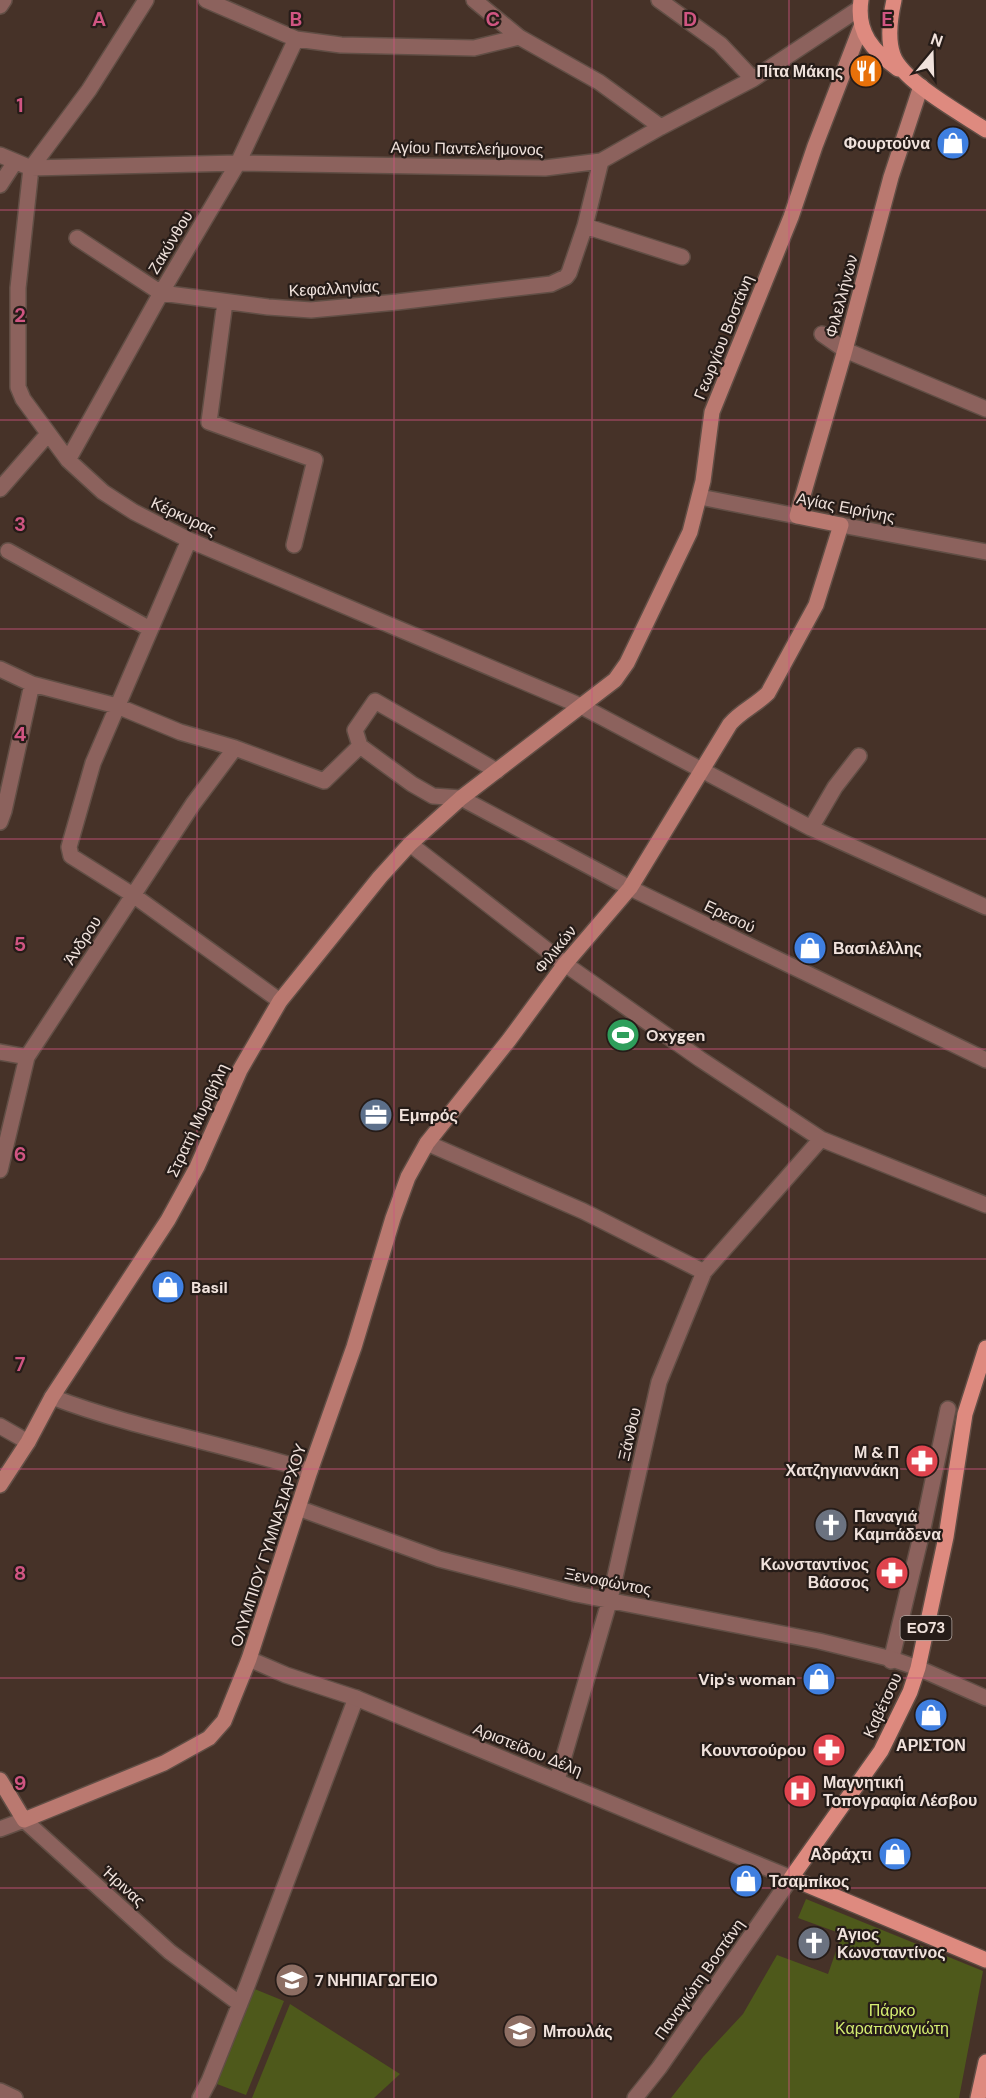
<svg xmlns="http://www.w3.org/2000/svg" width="986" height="2098" font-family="'DM Sans',sans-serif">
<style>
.green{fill:#4e591b}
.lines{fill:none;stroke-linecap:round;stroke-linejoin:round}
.pedestrian-casing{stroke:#614e45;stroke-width:18}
.minor-casing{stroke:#614e45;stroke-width:18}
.tertiary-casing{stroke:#614e45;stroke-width:18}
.secondary-casing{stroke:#614e45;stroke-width:18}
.primary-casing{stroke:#614e45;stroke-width:18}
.pedestrian{stroke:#8c625d;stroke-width:15}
.minor{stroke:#8c625d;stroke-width:15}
.tertiary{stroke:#8c625d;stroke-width:15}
.secondary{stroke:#ba7970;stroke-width:15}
.primary{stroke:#de8a7f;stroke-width:15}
.grid{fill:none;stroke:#d05582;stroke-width:1.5;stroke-opacity:0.55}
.labels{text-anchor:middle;stroke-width:4.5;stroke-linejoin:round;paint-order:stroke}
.shield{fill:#261c18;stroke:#b3a7a1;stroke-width:1.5}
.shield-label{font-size:15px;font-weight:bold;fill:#f0e2dc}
.poi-label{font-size:16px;font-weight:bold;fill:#f0e2dc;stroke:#261c18;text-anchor:start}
.street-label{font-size:16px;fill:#f0e2dc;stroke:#261c18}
.park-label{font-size:16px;fill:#d4ec70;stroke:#261c18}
.grid-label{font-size:20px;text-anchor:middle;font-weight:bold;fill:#d05582;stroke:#261c18;stroke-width:4.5;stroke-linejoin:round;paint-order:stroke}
</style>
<rect width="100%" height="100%" fill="#463228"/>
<path class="green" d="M806 1899 983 1971 959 2098H671L703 2057 743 2014 777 1955 828 1974 842 1934 798 1918Z
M247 1986 284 2001 246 2095 209 2081Z
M290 2004 400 2074 374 2098H252Z"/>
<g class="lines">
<g class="pedestrian-casing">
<path id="pedestrian" d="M891 1661 923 1528 948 1409
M918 1668 986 1698"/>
</g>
<g class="minor-casing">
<path id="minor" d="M206 0 296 39 341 45 474 48 519 37
M474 0 519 37 599 82 661 127
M659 0 720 44 753 79
M0 6 4 0
M0 155 31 168 238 163 545 168 601 161 661 127 753 79 860 8
M31 168 18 288V387L23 399 68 460 103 492 134 512 189 540 581 706 811 828 986 907
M31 168 89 90 146 0
M0 185 15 162
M585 226 682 257
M77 238 161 293 268 307 311 310 397 302 551 284 566 277 569 273 585 226 601 161
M225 302 209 422 315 460 294 545
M822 334 845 350 986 409
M68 460 161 293 238 163 296 39
M0 489 48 434
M700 497 797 516
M841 525 986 552
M189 540 93 763 69 847 71 856 133 895 280 1001
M8 551 150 629
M0 669 32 684 117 706 180 732 235 748 324 781 360 746
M497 771 375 701 355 730 360 746 412 784 433 796 461 798 630 888 986 1060
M0 822 4 811 32 684
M811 828 835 787 859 756
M410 844 565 964 700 1059 821 1139 986 1205
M0 1052 27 1057
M427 1143 583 1211 704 1272
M0 1170 27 1057 193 804 235 748
M52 1397C136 1429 225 1444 310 1471
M0 1426 28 1442
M298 1508 439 1559 576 1594 819 1641 892 1659 918 1668
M557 1780 610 1599 659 1382 704 1272 821 1139
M0 1829 24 1820 170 1952 240 2004
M0 2091 15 2098
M200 2098 209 2081 247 1986 356 1698"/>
</g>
<g class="tertiary-casing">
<path id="tertiary" d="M249 1659 286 1675 356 1698 791 1878 659 2068 635 2098"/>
</g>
<g class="secondary-casing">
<path id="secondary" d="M0 1485 28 1442 52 1397 168 1220 197 1167 240 1070 280 1001 380 877 410 844 461 798 615 680 627 663 690 532 703 481 712 412 791 217 815 146 861 27
M0 1780 24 1820 164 1763 209 1738 224 1721 249 1659 310 1471 354 1347 393 1218 408 1177 427 1143 509 1040 565 964 630 888 730 724C741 711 756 705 768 693L816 605 841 525 797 516 845 350 891 177 921 86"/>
</g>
<g class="primary-casing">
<path id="primary" d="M861 0C856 33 873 51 898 69
M894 0C890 18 887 38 893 55 902 81 962 114 986 130
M986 1348 965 1414 946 1537 918 1668 910 1692 881 1751 791 1878 986 1960
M978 2098 986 2062"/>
</g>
<use href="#pedestrian" class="pedestrian"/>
<use href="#minor" class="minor"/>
<use href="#tertiary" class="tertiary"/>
<use href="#secondary" class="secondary"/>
<use href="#primary" class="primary"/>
</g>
<path class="grid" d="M197 0V2098M394 0V2098M592 0V2098M789 0V2098M0 210H986M0 420H986M0 629H986M0 839H986M0 1049H986M0 1259H986M0 1469H986M0 1678H986M0 1888H986"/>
<defs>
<g id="restaurant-disc" transform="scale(1.725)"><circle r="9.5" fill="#e8710a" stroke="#261c18"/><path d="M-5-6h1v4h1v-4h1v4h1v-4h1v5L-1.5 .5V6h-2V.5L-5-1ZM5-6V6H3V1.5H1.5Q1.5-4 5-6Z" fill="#fff"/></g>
<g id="shop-disc" transform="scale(1.725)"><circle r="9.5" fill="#3f7fe0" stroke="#261c18"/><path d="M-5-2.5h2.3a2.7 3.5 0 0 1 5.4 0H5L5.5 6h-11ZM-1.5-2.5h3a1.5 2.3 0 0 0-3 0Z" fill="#fff"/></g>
<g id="stadium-disc" transform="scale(1.725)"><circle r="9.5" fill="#2e9e5b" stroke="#261c18"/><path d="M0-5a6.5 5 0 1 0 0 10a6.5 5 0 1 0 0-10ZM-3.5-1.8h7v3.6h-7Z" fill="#fff"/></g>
<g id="office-disc" transform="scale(1.725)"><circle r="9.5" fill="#5c6f8a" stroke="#261c18"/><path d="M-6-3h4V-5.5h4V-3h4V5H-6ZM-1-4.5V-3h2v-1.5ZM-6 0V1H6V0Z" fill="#fff"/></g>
<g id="pharmacy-disc" transform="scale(1.725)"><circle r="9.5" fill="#e0444e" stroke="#261c18"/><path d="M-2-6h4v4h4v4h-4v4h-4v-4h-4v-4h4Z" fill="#fff"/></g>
<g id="church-disc" transform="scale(1.725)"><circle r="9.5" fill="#6b7280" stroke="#261c18"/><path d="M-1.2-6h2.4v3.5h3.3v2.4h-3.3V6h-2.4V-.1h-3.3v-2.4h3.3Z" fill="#fff"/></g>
<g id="hospital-disc" transform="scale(1.725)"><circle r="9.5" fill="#e0444e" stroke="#261c18"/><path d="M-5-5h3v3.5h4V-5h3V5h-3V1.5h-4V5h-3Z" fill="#fff"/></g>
<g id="school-disc" transform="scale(1.725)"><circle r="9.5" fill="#8d6e63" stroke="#261c18"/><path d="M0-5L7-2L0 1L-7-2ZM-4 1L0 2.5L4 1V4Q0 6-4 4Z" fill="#fff"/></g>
</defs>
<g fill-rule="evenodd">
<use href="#restaurant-disc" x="866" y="71"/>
<use href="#shop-disc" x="953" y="143"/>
<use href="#shop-disc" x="810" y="948"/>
<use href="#stadium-disc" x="623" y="1035"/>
<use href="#office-disc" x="376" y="1115"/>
<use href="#shop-disc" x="168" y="1287"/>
<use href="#pharmacy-disc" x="922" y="1461"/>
<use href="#church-disc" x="831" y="1525"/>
<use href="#pharmacy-disc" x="892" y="1573"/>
<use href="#shop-disc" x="819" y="1679"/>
<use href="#shop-disc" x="931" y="1715"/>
<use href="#pharmacy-disc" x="829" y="1750"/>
<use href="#hospital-disc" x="800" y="1791"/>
<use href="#shop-disc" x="895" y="1854"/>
<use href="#shop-disc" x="746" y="1881"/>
<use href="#church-disc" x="814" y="1943"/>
<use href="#school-disc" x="292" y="1980"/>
<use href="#school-disc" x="520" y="2031"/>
</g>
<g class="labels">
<rect class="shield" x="900.5" y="1616" width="51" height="24" rx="4.5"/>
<g class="shield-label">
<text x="926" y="1633">ΕΟ73</text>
</g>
<g class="poi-label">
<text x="843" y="77" text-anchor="end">Πίτα Μάκης</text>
<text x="930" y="149" text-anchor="end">Φουρτούνα</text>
<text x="833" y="954">Βασιλέλλης</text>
<text x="646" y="1041">Oxygen</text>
<text x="399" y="1121">Εμπρός</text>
<text x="191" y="1293">Basil</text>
<text x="899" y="1458" text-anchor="end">Μ &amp; Π<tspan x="899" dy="18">Χατζηγιαννάκη</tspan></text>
<text x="854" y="1522">Παναγιά<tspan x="854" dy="18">Καμπάδενα</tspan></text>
<text x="869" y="1570" text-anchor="end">Κωνσταντίνος<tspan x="869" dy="18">Βάσσος</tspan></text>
<text x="796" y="1685" text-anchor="end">Vip's woman</text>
<text x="931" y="1751" text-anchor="middle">ΑΡΙΣΤΟΝ</text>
<text x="806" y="1756" text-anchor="end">Κουντσούρου</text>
<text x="823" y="1788">Μαγνητική<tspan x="823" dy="18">Τοπογραφία Λέσβου</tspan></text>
<text x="872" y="1860" text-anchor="end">Αδράχτι</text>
<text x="769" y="1887">Τσαμπίκος</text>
<text x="837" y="1940">Άγιος<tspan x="837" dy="18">Κωνσταντίνος</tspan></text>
<text x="315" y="1986">7 ΝΗΠΙΑΓΩΓΕΙΟ</text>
<text x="543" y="2037">Μπουλάς</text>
</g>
<g class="street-label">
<text transform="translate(467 148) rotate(1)" y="6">Αγίου Παντελεήμονος</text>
<text transform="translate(170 242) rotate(-59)" y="6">Ζακύνθου</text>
<text transform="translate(334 288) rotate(-3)" y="6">Κεφαλληνίας</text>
<text transform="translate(841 296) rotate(-75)" y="6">Φιλελλήνων</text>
<text transform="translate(723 337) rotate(-68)" y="6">Γεωργίου Βοστάνη</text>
<text transform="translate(846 507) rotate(11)" y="6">Αγίας Ειρήνης</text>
<text transform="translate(184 516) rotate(25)" y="6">Κέρκυρας</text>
<text transform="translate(730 916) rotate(26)" y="6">Ερεσού</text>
<text transform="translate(82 940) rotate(-57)" y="6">Άνδρου</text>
<text transform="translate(555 949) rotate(-51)" y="6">Φιλικών</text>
<text transform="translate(197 1120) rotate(-65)" y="6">Στρατή Μυριβήλη</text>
<text transform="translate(629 1434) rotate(-77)" y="6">Ξάνθου</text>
<text transform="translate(268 1545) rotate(-72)" y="6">ΟΛΥΜΠΙΟΥ ΓΥΜΝΑΣΙΑΡΧΟΥ</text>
<text transform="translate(608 1581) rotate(11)" y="6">Ξενοφώντος</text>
<text transform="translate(882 1705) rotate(-65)" y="6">Καβέτσου</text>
<text transform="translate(528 1749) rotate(22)" y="6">Αριστείδου Δέλη</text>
<text transform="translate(124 1886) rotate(42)" y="6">Ήρινας</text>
<text transform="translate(699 1979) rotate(-55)" y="6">Παναγιώτη Βοστάνη</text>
</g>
<g class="park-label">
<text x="892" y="2016">Πάρκο<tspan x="892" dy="18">Καραπαναγιώτη</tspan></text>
</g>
</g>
<g class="grid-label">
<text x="99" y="26">A</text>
<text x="296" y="26">B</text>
<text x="493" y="26">C</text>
<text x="690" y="26">D</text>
<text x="887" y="26">E</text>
<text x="20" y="112">1</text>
<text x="20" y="322">2</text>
<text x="20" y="531">3</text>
<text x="20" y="741">4</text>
<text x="20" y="951">5</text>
<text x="20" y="1161">6</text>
<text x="20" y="1371">7</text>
<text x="20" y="1580">8</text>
<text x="20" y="1790">9</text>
</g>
<g transform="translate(932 54) rotate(19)" stroke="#261c18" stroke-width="4.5" paint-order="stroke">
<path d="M0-4.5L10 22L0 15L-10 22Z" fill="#f0e2dc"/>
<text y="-9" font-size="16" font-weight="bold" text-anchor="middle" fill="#f0e2dc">N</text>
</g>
</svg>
